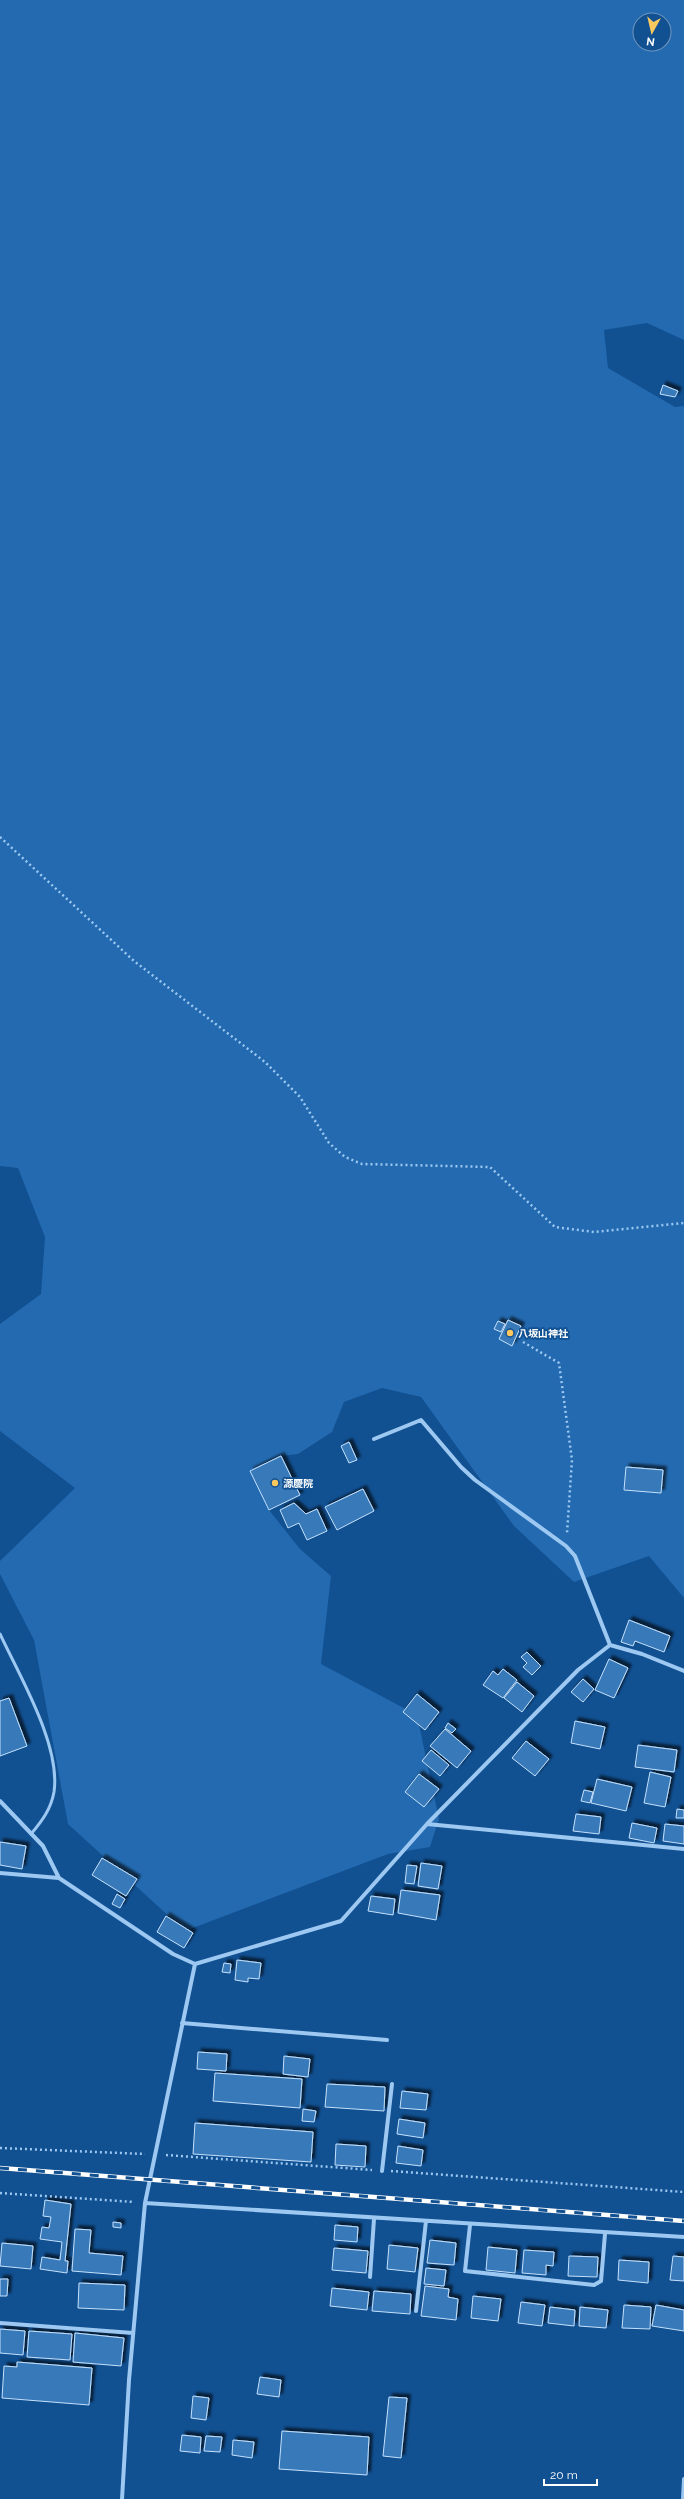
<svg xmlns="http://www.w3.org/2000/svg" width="684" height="2499" font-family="Raleway,'Noto Sans JP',sans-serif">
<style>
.green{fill:#236ab0;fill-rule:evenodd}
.building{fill:#3979b9;stroke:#c4e1fd;filter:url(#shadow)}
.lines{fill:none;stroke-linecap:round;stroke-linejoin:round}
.path{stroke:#9cc8f2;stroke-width:2.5;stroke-dasharray:2 3;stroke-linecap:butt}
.lane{stroke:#9cc8f2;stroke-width:3}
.street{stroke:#9cc8f2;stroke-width:4}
.rail-casing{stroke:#fff;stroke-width:4.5}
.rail{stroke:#115091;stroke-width:3;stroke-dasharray:9;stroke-linecap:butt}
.poi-dot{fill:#ffc85e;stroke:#115091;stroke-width:1.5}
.labels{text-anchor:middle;stroke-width:3.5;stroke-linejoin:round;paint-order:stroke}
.poi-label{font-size:10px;font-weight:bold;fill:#fff;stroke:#115091;text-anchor:start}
</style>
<defs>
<filter id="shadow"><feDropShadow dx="3.5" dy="-3.5" stdDeviation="1" flood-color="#0009"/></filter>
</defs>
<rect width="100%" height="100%" fill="#115091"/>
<path class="green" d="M0 0H684V340L647 323 604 330 608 368 675 407 684 406V1598L649 1556 574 1582 514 1526 421 1397 382 1388 344 1402 332 1432 298 1454 281 1456 250 1471 269 1510 300 1549 331 1576 321 1664 417 1715 439 1819 430 1847 388 1854 185 1931 68 1824 34 1640 0 1574V1561L75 1488 0 1431V1324L41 1294 45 1237 18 1168 0 1166ZM640 20H664V44H640Z"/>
<path class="building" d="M663 385 678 391 675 397 660 394Z
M508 1320 521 1326 512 1346 499 1339Z
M498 1321 505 1324 501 1332 494 1329Z
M349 1442 357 1460 349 1463 341 1446Z
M281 1456 300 1495 269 1510 250 1471Z
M626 1467 663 1470 661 1493 624 1490Z
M363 1489 374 1511 337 1530 325 1507Z
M294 1503 306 1514 317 1509 327 1531 307 1540 299 1523 288 1528 280 1510Z
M629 1620 670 1636 664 1652 635 1641 633 1646 621 1642Z
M527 1652 541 1666 532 1675 523 1667 527 1663 521 1657Z
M609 1659 628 1668 614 1698 595 1690Z
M503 1669 517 1680 503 1698 483 1685 493 1671 498 1675Z
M583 1679 594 1689 583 1702 571 1692Z
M517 1682 534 1696 522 1712 504 1698Z
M417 1694 439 1712 425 1730 403 1712Z
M9 1698 27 1746 0 1756V1701Z
M575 1721 605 1727 600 1749 571 1743Z
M448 1723 456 1729 452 1733 445 1728Z
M445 1729 471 1751 457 1768 430 1746Z
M526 1741 549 1759 535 1776 512 1758Z
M638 1745 677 1750 674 1772 635 1767Z
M431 1750 449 1765 440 1776 422 1761Z
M650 1772 671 1777 665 1807 644 1803Z
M419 1774 439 1789 424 1807 405 1792Z
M597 1779 632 1787 626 1811 591 1803Z
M584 1790 593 1792 590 1803 581 1801Z
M677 1809 684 1810V1818H676Z
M576 1814 601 1817 599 1834 573 1831Z
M632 1823 657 1828 654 1843 629 1838Z
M665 1824 684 1826V1844L663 1841Z
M0 1842 26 1846 22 1869 0 1865Z
M102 1858 137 1879 126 1896 92 1875Z
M421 1863 442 1866 438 1889 418 1886Z
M407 1865 417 1866 414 1884 405 1883Z
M401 1890 440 1895 436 1920 398 1913Z
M117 1894 125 1899 120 1908 112 1904Z
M371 1896 395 1899 393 1915 368 1911Z
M166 1916 193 1933 184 1948 157 1932Z
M237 1960 261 1963 259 1979 248 1978V1982L235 1980Z
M224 1963 231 1964 230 1973 222 1972Z
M198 2052 227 2054 226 2071 197 2069Z
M284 2056 310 2059 308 2077 283 2074Z
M215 2073 302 2079 300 2108 213 2101Z
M327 2084 385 2087 384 2111 325 2107Z
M402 2091 428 2094 426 2110 400 2108Z
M303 2109 316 2111 314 2122 302 2121Z
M399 2119 425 2123 423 2138 397 2134Z
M195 2123 313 2132 311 2162 193 2154Z
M336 2144 366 2146 365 2167 335 2165Z
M398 2146 423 2150 421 2166 396 2163Z
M45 2200 71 2204 65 2261H68L67 2273 40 2269 42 2257 60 2260 62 2242 40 2239 42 2227 49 2228 51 2217 43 2216Z
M113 2222 121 2223V2228L113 2227Z
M335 2225 358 2227 357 2242 334 2240Z
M75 2229 91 2230 89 2253 123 2256 121 2275 72 2271Z
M430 2240 456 2243 454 2265 427 2263Z
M2 2243 33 2246 31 2269 0 2266Z
M389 2245 418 2248 415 2272 387 2269Z
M488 2247 517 2250 515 2273 486 2270Z
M334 2248 368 2251 366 2273 332 2270Z
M524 2250 554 2252 553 2266 546 2265V2275L522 2273Z
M569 2256 598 2257 597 2277 568 2276Z
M673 2256 684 2257V2281L670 2280Z
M619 2260 649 2262 648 2283 618 2280Z
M426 2268 446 2270 444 2286 424 2284Z
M0 2279H8L7 2296H0Z
M79 2283 125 2285 124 2310 78 2308Z
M425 2286 449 2289 448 2297 458 2299 456 2320 421 2316Z
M332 2288 369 2292 367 2310 330 2306Z
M374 2291 411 2294 410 2314 372 2311Z
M473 2296 501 2299 498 2321 471 2318Z
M521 2302 545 2305 542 2326 518 2323Z
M624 2305 651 2307 650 2329 622 2328Z
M656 2305 684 2310V2331L652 2326Z
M550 2307 575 2310 574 2326 548 2323Z
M580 2307 608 2310 606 2328 579 2326Z
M0 2329 25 2331 23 2355 0 2353Z
M29 2331 72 2334 70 2360 27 2357Z
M75 2333 124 2338 121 2366 73 2362Z
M17 2362 92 2368 89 2405 2 2398 4 2366 17 2367Z
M260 2377 281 2380 279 2397 257 2394Z
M193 2396 209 2398 206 2420 191 2418Z
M389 2397 407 2398 401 2458 383 2456Z
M282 2431 369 2437 367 2475 279 2469Z
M182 2435 201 2437 200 2453 180 2451Z
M206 2436 222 2437 220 2452 204 2451Z
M233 2440 254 2442 252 2458 232 2455Z"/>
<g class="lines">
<path class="path" d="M0 837 134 961 265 1062 300 1097 329 1143 345 1157 362 1164 490 1167 555 1227 594 1232 684 1223
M523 1342 559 1363 572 1460 567 1533
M0 2148 145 2154
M166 2155 372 2170
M391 2171 684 2192
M0 2193 134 2202"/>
<path class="lane" d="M0 1634C19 1675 61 1745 54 1792 51 1809 42 1821 31 1834"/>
<path class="street" d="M374 1439 421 1420 461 1467 475 1480 566 1546 575 1556 610 1645
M0 1801 43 1846 59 1878
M427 1824 684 1849
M0 1873 59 1878 173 1954 195 1964 341 1921 427 1824 578 1670 610 1645 642 1654 684 1671
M182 2023 387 2040
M382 2171 392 2084
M145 2203 684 2237
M470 2225 465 2271 594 2285 601 2281 605 2234
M370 2277 374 2219
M416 2311 426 2221
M0 2323 133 2333
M122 2499 129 2380 145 2203 195 1964
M683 2499 684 2479"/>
<g class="rail-casing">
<path id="rail" d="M0 2168 684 2221"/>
</g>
<use href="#rail" class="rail"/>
</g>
<g class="poi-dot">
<circle cx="510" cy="1333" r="4"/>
<circle cx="275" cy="1483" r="4"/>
</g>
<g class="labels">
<g class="poi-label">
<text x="518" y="1337">八坂山神社</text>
<text x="283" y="1487">源慶院</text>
</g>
</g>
<g transform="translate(652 32) rotate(188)"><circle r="19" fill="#115091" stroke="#7096bd"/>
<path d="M0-3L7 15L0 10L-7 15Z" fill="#ffc85e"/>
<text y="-6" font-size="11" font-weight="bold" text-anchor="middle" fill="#ffffff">N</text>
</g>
<path d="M544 2479v6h53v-6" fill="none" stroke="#ffffff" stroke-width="2"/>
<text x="550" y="2479" font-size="12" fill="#ffffff" stroke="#115091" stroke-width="3" paint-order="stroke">20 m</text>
</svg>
